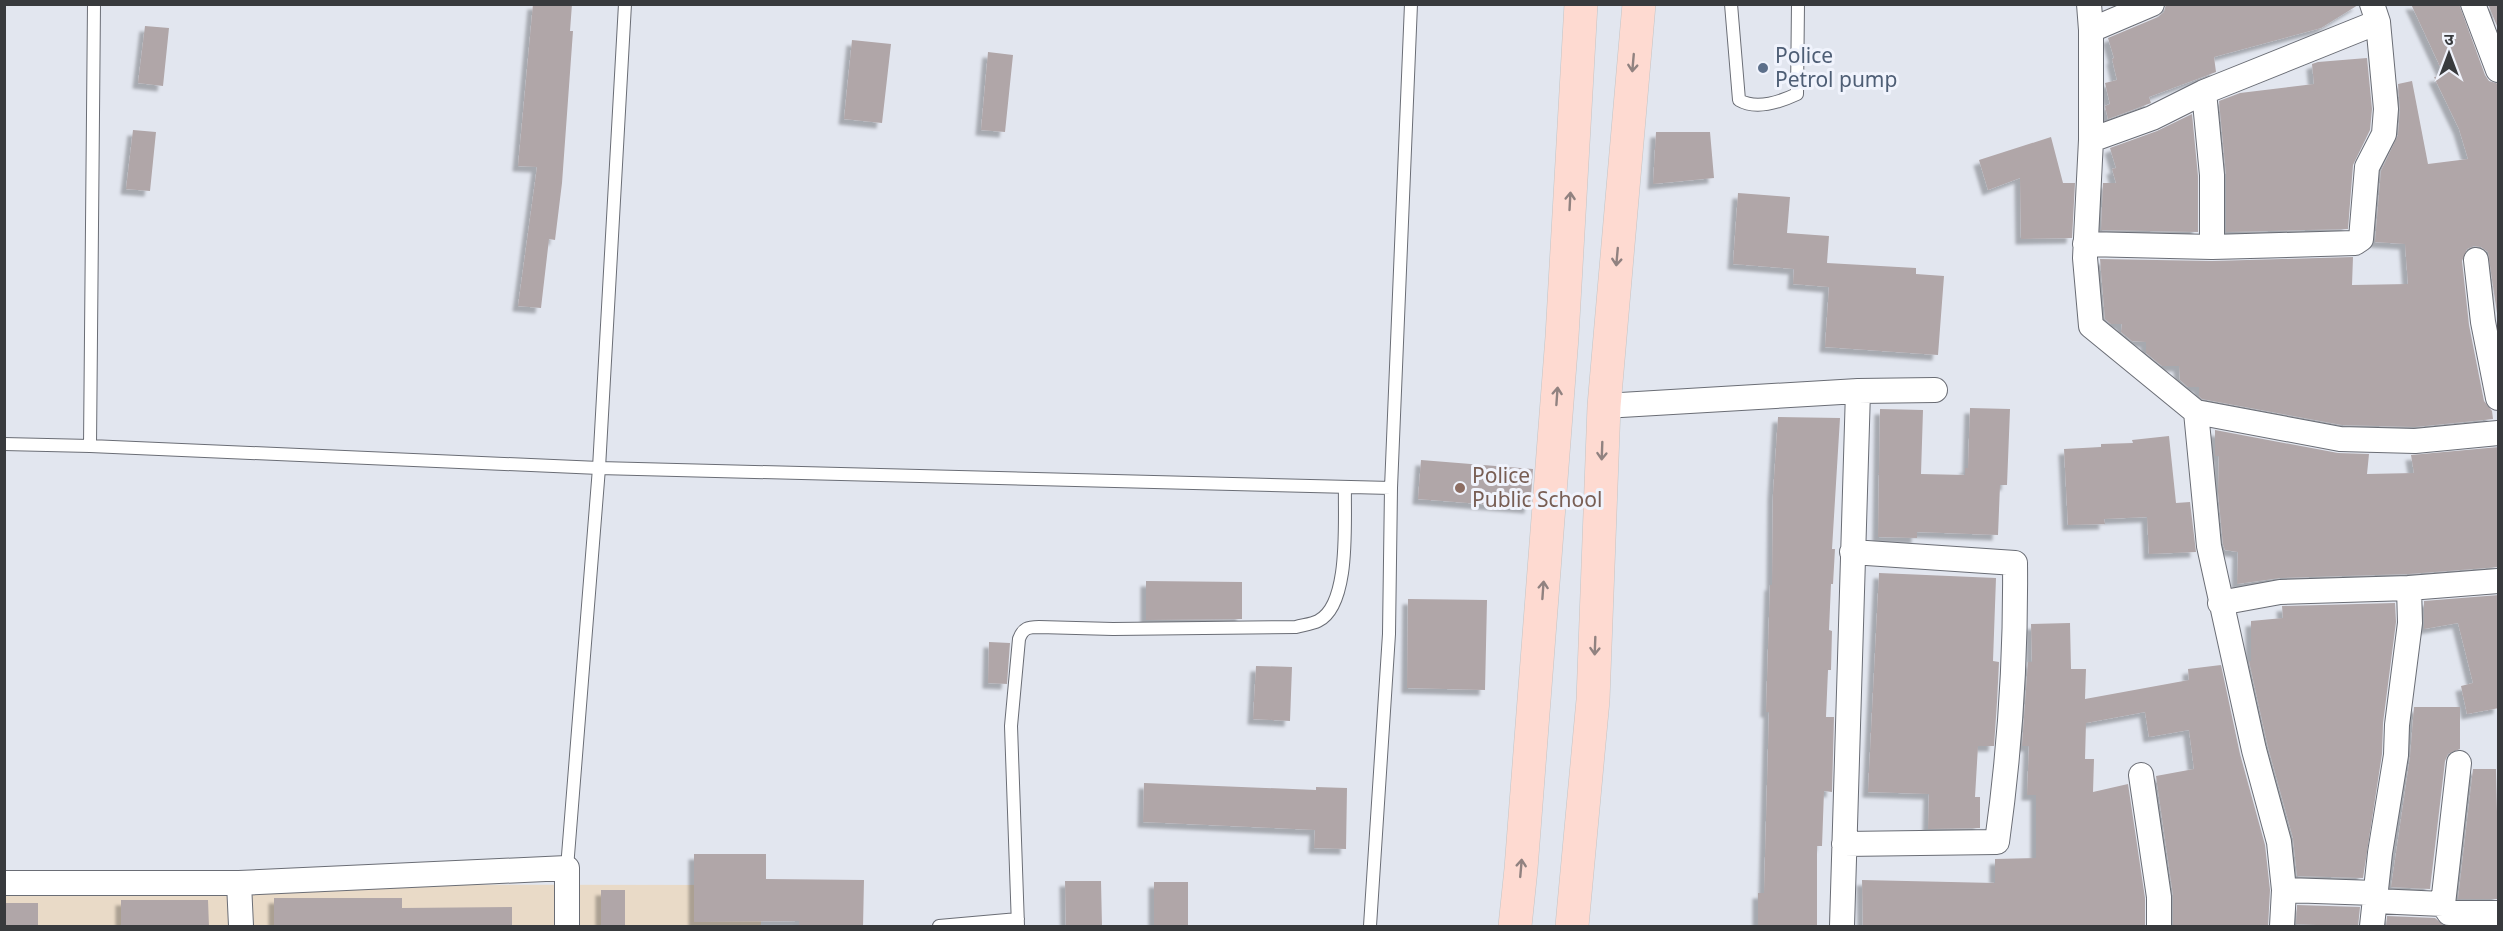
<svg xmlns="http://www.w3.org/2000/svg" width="2503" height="931" font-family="Georgia,'Noto Sans Devanagari',serif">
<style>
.industrial{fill:#e9dac7}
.building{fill:#b0a6a8;filter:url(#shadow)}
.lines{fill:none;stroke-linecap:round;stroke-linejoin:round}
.lane-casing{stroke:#6a6d75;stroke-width:14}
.street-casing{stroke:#6a6d75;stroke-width:26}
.primary-casing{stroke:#c3c4c5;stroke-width:34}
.lane{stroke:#fff;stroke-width:12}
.street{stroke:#fff;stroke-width:24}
.primary{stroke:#fedad1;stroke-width:33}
.oneway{stroke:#918280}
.service-dot{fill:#5c6f8a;stroke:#f0f3fc;stroke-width:2}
.education-dot{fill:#8d6e63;stroke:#f0f3fc;stroke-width:2}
.labels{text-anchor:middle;stroke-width:6;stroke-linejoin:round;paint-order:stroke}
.service-label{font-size:21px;fill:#4e5e75;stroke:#f0f3fc;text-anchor:start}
.education-label{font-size:21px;fill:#785e54;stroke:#f0f3fc;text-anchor:start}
</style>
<defs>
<filter id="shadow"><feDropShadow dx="-5.5" dy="5.5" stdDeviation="1.5" flood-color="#0004"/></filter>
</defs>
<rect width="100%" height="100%" fill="#e2e6ef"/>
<path class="industrial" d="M5 884 761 885V926H5Z"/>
<path class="building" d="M533 4H572L570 31H573L562 183 555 240 549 239 541 308 518 306 537 167 518 166Z
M2166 4H2358V5L2321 28 2214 57 2216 72 2149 97 2151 103 2108 119 2105 106 2110 104 2105 83 2117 80 2112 59 2114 58 2108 38 2158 17 2164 12Z
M2411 4H2459L2485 75 2489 81 2499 84V327L2488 252 2481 247 2474 246 2467 249 2462 261 2469 325 2484 401 2492 411 2493 419 2415 427 2342 425 2202 399 2199 396V387H2188L2180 380 2179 366H2162L2146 353V342L2132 341 2121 332 2122 324H2111L2105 319 2100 259 2212 261 2353 257 2352 285 2408 284 2405 244 2375 242 2381 171 2398 135 2400 110 2398 84 2412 81 2428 164 2468 159 2459 129 2434 77 2444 75Z
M2488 4H2499V31Z
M145 26 169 28 163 86 138 83Z
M852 40 891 44 882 123 844 119Z
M988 52 1013 55 1005 132 981 130Z
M2367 58 2372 109 2370 130 2353 165 2348 229 2226 232V174L2219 101 2240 93 2314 84 2312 64 2318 62Z
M2192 114 2198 176V232L2101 230 2103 183H2116L2112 169 2116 168 2110 148 2157 131Z
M133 130 156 132 150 191 126 189Z
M1656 132H1710L1714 178 1653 184Z
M2051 137 2063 183H2075L2072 238 2021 239 2020 178 1988 190 1979 160Z
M1738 193 1790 197 1787 233 1829 236 1827 263 1916 268V274L1944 276 1938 355 1825 347 1829 287 1793 284 1794 269 1733 264Z
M1970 408 2010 409 2007 485H2000L1998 535 1917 532V538L1878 537 1880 409 1923 410 1921 474 1965 475V468H1968Z
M1778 417 1840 418 1832 549H1835L1833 584H1831L1829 630 1832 631 1831 670H1828L1826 717H1834L1832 792 1824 791 1822 846H1817V927H1758V893H1764L1769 712H1766L1770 585H1772L1773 494Z
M2215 430 2338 453 2369 454 2367 474 2414 473 2411 455 2499 447V567L2408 574 2280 578 2237 584 2238 552 2225 550 2223 544 2218 492 2219 456H2215Z
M2169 436 2176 503 2190 502 2196 552 2149 554 2147 517 2104 519 2105 524 2068 525 2064 449 2101 447V444L2133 443 2132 440Z
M1421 460 1533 469 1530 508 1418 499Z
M1879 573 1996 578 1993 661 1999 662 1997 702 1994 746H1978L1975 797H1980V828L1928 829 1929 794 1868 792Z
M1146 581 1242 582V619L1146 620Z
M2499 595V708L2467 714 2461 686 2473 683 2458 623 2424 629V601Z
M1408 599 1487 600 1485 690 1407 688Z
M2395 603 2396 622 2383 723 2382 754 2363 878 2297 876 2293 838 2268 747 2249 661H2251V621L2283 618 2282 606Z
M2070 623 2071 669H2086L2085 699 2189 680 2188 669 2221 665 2240 754 2265 845 2270 890 2268 927H2173V895L2156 776 2194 769 2189 730 2149 737 2145 712 2086 723 2085 759H2094L2093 792 2128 784 2145 898V927H1863L1862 880 1995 883V859L2036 858V795H2027L2029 746H2022L2028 662H2032L2031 624Z
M989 642 1010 643 1007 684 988 683Z
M1256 666 1292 667 1290 721 1253 719Z
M2414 707H2460V749L2448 754 2445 761 2430 889 2391 887 2410 757Z
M2473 769H2496L2499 899H2458Z
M1144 783 1316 790V787L1347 788 1346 849 1314 848 1315 830 1143 822Z
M694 854H766V879L864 880 863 927H799V921L694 922Z
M1065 881H1101L1102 927H1066Z
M1154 882H1188V927H1154Z
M601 890H625V927H601Z
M274 898H402V908L512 907V927H274Z
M121 900H208L209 927H121Z
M4 903H38V927H4Z
M2297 905 2360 907 2358 927 2296 924Z
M2387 916 2435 918 2446 927H2386Z"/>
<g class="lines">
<g class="lane-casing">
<path id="lane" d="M1731 4 1739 100C1756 110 1780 102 1797 94L1798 4
M4 444 90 446 599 468 1391 488
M90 446 94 4
M567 868 599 468 625 4
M939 926 1018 919
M1018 926 1011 726 1019 639C1023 628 1028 627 1039 627L1113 629 1296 627C1303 625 1312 624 1318 621 1351 605 1344 519 1345 487
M1370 926 1389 634 1391 488 1411 4"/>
</g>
<g class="street-casing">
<path id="street" d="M2089 4 2091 30V140L2085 258 2091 326 2196 412 2209 546 2254 750 2279 842 2284 890 2282 926
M2473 4 2498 70
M2091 30 2152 4
M2204 92 2212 175V247
M2091 140 2152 118 2204 92 2378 22
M2085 244 2212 247 2355 243 2361 239 2367 167 2384 134 2386 109 2378 22 2372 4
M2476 260 2483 322 2498 398
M1604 406 1858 391 1935 390
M2196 412 2340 439 2415 441 2498 433
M2409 588 2498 581
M2220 603 2280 592 2409 588 2410 623 2397 725 2396 755 2380 853 2372 926
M2141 775 2159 897V926
M1844 844 1997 842C2010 749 2016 656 2015 563L1852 552
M4 883H239L567 868V926
M239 883 241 926
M2284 890 2375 893
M2375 901 2443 904 2449 913H2498
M2443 904 2459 763
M1842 926 1858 391"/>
</g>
<g class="primary-casing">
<path id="primary" d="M1515 926 1521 869 1562 337 1581 4
M1572 926 1593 700 1604 406 1639 4"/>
</g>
<use href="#lane" class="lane"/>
<use href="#street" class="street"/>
<use href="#primary" class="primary"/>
</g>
<defs><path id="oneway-shaft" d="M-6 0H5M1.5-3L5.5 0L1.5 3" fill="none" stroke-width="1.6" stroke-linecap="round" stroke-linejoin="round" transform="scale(1.5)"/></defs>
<g class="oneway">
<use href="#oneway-shaft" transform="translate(1633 63) rotate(95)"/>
<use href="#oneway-shaft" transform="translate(1570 201) rotate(-87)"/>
<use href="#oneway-shaft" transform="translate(1617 257) rotate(95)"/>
<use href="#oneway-shaft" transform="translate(1557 396) rotate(-86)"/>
<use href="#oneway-shaft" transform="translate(1602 451) rotate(92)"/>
<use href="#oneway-shaft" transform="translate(1543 590) rotate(-86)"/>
<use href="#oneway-shaft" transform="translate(1595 646) rotate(92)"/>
<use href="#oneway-shaft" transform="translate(1521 868) rotate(-85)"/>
</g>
<circle class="service-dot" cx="1763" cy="68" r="6"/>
<circle class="education-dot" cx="1460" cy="488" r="6"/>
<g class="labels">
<g class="service-label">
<text x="1775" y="63">Police<tspan x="1775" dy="24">Petrol pump</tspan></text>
</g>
<g class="education-label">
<text x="1472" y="483">Police<tspan x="1472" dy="24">Public School</tspan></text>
</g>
</g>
<rect width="2503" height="931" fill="none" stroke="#383a3d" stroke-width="12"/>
<g transform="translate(2449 54)" stroke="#f0f3fc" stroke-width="4.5" paint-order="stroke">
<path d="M0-4.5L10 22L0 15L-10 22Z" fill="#383a3d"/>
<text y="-9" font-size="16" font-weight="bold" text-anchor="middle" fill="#383a3d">उ</text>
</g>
</svg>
